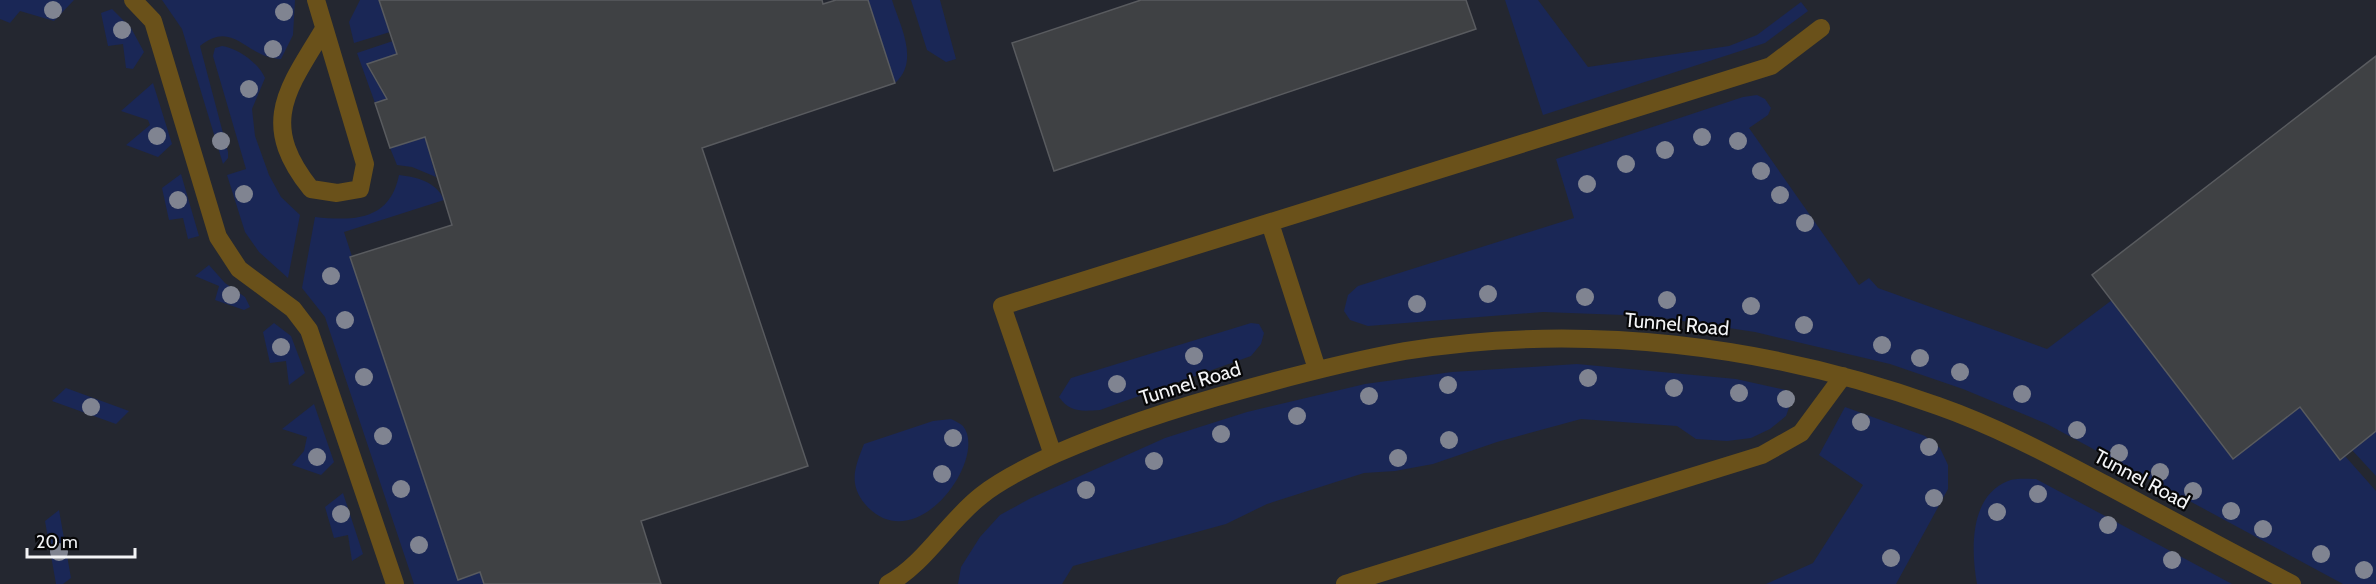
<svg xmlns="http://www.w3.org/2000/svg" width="2376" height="584" font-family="Cabin,sans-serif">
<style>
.built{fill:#242730}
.green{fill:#1a2756}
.building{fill:#3f4144;stroke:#595b5f;stroke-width:1.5}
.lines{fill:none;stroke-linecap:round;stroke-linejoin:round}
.minor{stroke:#6a511a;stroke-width:18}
.tree{fill:#808491}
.labels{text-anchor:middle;stroke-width:4.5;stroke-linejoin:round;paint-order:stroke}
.street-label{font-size:20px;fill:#f3f4f6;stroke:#070708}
</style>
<rect width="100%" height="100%" fill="#1b1c20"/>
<path class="built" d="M0 0H2376V584H0Z"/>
<path class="green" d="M0 0H74L54 21 20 11 10 23 0 19Z
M162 0H295L293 35 281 59C244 57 234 19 200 46L228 152V158L223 164 182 29Z
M360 0H379L390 32 354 43 349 22Z
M868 0H892C900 26 920 61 895 83Z
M911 0H940L956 59 946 62 927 50Z
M1505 0H1538L1588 67 1729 46 1757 35 1801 2 1808 11 1765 43 1543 115Z
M112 9 131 28 144 52 133 69 126 68 123 44 108 46 101 13Z
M393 41 397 54 367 65 387 99 375 103 357 53Z
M222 46C237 48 259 63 265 78L252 109 255 136 269 175 281 197 300 215 288 278 259 252 245 232 227 175 246 169 213 56 215 48Z
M153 83 172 144 158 157 126 145 150 125 148 120 121 111Z
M1757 95 1765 99 1771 108 1768 115 1749 128 1859 285 1869 278 1878 288 2047 349 2112 300 2233 459 2300 407 2339 459 2345 456 2376 491V584H2343L2047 424 1963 389 1890 364 1755 332 1650 316 1543 312 1368 326 1350 320 1344 311 1348 295 1358 286 1574 218 1556 159 1743 97Z
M425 137 436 177 412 167 397 165 390 148Z
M181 174 199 236 188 239 183 218 169 220 162 188Z
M399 175C417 177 437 182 444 200L344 232 458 580 480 572 484 584H414L325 317 302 288 315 217C353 221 390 221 399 175Z
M209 265 225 283 245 297 250 307 244 310 215 300 219 286 195 276Z
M274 323 291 336 305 373 289 385 286 361 270 363 263 332Z
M1251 323 1259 324 1264 333 1261 344 1251 356 1100 410C1082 411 1070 413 1059 397L1071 378Z
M1577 364 1736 379 1786 390 1791 402 1786 416 1770 429 1751 438 1727 441 1696 439 1677 426 1581 419 1497 442 1433 464 1395 471 1364 473 1267 504 1226 524 1073 566 1062 584H958L961 567 980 537 1000 515 1031 498 1165 438 1247 412 1365 384 1452 372Z
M66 388 129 411 116 424 52 401Z
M314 404 334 462 321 475 292 465 304 451 307 437 282 429Z
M1845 407 1925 436 1940 448 1948 465V489L1896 584H1766L1813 563 1863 485 1819 455Z
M951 419C955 421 960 423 963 426 989 458 915 562 865 504 848 483 855 467 864 444L933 421Z
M2376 431V476L2352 450Z
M2036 479 2232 584H1977C1971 551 1969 496 2008 481 2015 478 2027 479 2036 479Z
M343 493 363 554 352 561 348 535 334 538 325 507Z
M59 510 71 578 63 584H56L45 521Z"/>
<path class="building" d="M379 0H822L823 4 836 0H868L895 83 702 148 808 466 641 521 661 584H484L480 572 458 580 350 257 452 225 425 137 390 148 375 103 387 99 367 64 397 54Z
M1141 0H1466L1476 29 1054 171 1012 43Z
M2376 56V431L2340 460 2300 407 2233 459 2092 275Z"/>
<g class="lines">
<path class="minor" d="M133 0 153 21 218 237 239 269 293 309 309 330 395 584
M316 0 365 164 360 189 337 193 311 189C259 124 286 91 324 29
M1270 223 1317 369
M1053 455 1002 306 1771 66 1821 28
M888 584C926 563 948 521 982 495 1002 479 1031 465 1055 454 1115 428 1179 407 1242 390 1296 375 1350 361 1405 351 1584 322 1769 345 1938 406 1998 427 2055 458 2110 487 2171 520 2231 552 2292 584
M1345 584 1762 455 1801 433 1843 376"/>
</g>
<g class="tree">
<circle cx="53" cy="10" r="9"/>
<circle cx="284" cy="12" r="9"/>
<circle cx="122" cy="30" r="9"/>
<circle cx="273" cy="49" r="9"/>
<circle cx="249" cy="89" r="9"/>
<circle cx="157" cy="136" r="9"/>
<circle cx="1702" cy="137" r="9"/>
<circle cx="221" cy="141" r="9"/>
<circle cx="1738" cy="141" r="9"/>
<circle cx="1665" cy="150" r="9"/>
<circle cx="1626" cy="164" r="9"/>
<circle cx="1761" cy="171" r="9"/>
<circle cx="1587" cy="184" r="9"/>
<circle cx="244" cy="194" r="9"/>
<circle cx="1780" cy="195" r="9"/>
<circle cx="178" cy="200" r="9"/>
<circle cx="1805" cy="223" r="9"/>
<circle cx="331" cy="276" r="9"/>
<circle cx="1488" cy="294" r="9"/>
<circle cx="231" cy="295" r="9"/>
<circle cx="1585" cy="297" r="9"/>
<circle cx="1667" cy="300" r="9"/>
<circle cx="1417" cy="304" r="9"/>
<circle cx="1751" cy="306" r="9"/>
<circle cx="345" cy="320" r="9"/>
<circle cx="1804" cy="325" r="9"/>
<circle cx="1882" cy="345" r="9"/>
<circle cx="281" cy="347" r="9"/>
<circle cx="1194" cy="356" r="9"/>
<circle cx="1920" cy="358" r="9"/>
<circle cx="1960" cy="372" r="9"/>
<circle cx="364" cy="377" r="9"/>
<circle cx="1588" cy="378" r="9"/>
<circle cx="1117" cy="384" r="9"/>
<circle cx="1448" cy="385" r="9"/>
<circle cx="1674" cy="388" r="9"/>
<circle cx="1739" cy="393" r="9"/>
<circle cx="2022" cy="394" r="9"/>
<circle cx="1369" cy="396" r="9"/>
<circle cx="1786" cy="399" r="9"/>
<circle cx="91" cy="407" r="9"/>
<circle cx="1297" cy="416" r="9"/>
<circle cx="1861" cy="422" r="9"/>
<circle cx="2077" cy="430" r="9"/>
<circle cx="1221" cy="434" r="9"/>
<circle cx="383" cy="436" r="9"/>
<circle cx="953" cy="438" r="9"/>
<circle cx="1449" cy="440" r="9"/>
<circle cx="1929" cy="447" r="9"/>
<circle cx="2119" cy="453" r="9"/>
<circle cx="317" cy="457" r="9"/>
<circle cx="1398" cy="458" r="9"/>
<circle cx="1154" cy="461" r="9"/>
<circle cx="2160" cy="472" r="9"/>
<circle cx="942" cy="474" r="9"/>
<circle cx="401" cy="489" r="9"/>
<circle cx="1086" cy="490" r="9"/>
<circle cx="2193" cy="491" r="9"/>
<circle cx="2038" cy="494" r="9"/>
<circle cx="1934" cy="498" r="9"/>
<circle cx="2231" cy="511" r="9"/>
<circle cx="1997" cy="512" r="9"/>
<circle cx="341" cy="514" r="9"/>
<circle cx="2108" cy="525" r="9"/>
<circle cx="2263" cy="529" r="9"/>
<circle cx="419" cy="545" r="9"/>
<circle cx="59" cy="552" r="9"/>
<circle cx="2321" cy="554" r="9"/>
<circle cx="1891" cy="558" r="9"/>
<circle cx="2172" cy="560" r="9"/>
<circle cx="2364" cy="570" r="9"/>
</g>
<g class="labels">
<g class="street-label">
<text transform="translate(1677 324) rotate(5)" y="7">Tunnel Road</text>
<text transform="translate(1190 383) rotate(-17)" y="7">Tunnel Road</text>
<text transform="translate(2142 479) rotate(28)" y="7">Tunnel Road</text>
</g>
</g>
<path d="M27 548v9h108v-9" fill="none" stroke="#f3f4f6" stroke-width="3"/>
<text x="36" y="548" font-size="18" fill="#f3f4f6" stroke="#070708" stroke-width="4.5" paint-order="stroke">20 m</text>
</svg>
